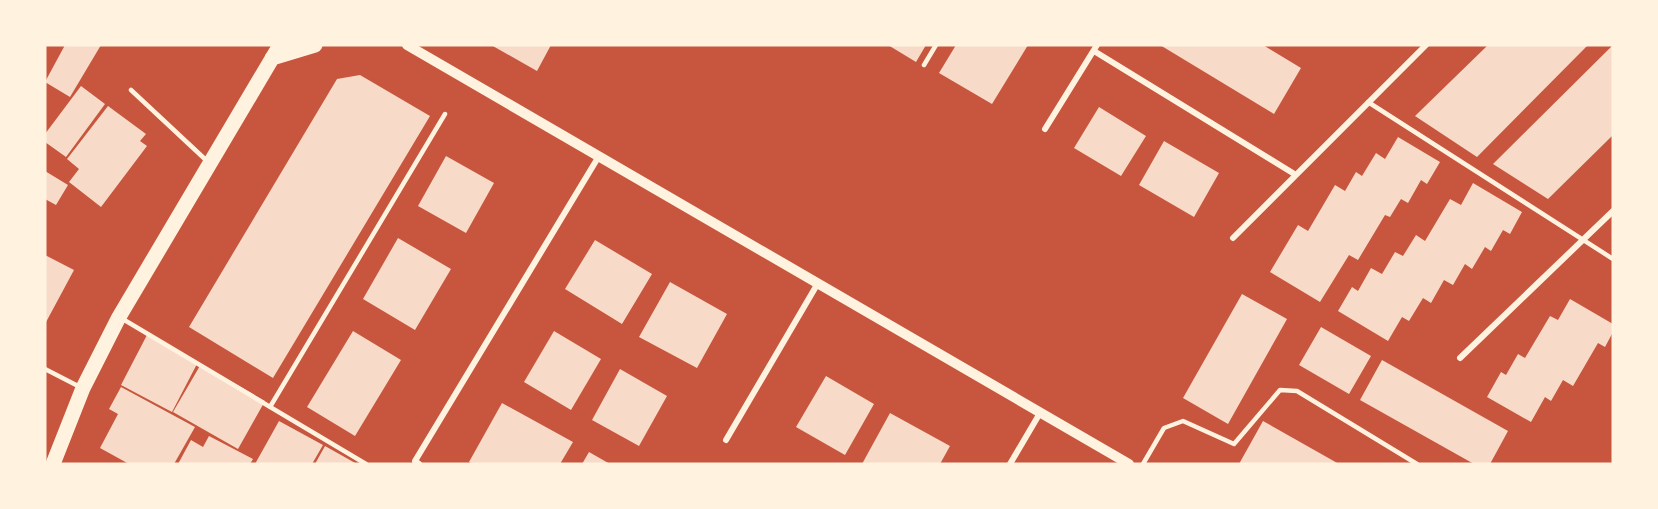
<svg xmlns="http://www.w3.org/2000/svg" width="1658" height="509" font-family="Poppins,sans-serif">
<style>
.building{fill:#f7dbc8}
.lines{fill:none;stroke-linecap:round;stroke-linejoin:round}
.service{stroke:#fff3e0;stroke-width:4.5}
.minor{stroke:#fff3e0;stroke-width:6}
.tertiary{stroke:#fff3e0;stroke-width:10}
.primary{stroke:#fff3e0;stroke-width:15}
</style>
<rect width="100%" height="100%" fill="#c8553d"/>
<path class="building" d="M65 45H101L70 97 45 82Z
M491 45H551L537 71Z
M888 45H926L916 62Z
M956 45H1028L992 104 939 73Z
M1160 45H1263L1301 68 1274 114Z
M1488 45H1588L1477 157 1415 116Z
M1613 45V135L1548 199 1493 164Z
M360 75 430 116 273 378 189 327 337 79Z
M81 86 105 104 66 157 45 142V134Z
M108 106 146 134 140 141 147 146 101 207 69 182 79 169 67 159Z
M1099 107 1146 136 1121 176 1074 148Z
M1398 137 1440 162 1427 184 1421 180 1408 203 1401 199 1390 217 1385 215 1358 260 1349 255 1320 302 1270 272 1298 225 1308 231 1335 185 1345 191 1356 172 1362 176 1376 153 1385 159Z
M1164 141 1219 173 1194 217 1139 185Z
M446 156 494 183 466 233 418 206Z
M45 171 68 185 56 205 45 199Z
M1473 183 1522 212 1510 234 1503 230 1491 251 1485 247 1472 269 1465 264 1453 285 1444 280 1431 303 1423 298 1409 321 1402 317 1388 341 1338 311 1352 287 1358 291 1371 268 1382 274 1395 252 1403 256 1416 235 1425 241 1450 199 1461 205Z
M398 238 451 269 415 330 363 299Z
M595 240 652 274 622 324 565 289Z
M45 255 74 270 45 324Z
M670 282 727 314 697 368 639 337Z
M1242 294 1287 319 1228 424 1183 398Z
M1570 299 1613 324V332L1605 347 1598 343 1573 386 1563 380 1551 401 1545 397 1531 422 1487 397 1501 372 1506 375 1518 354 1525 358 1550 316 1558 320Z
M1321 327 1371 356 1349 394 1299 365Z
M353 331 401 360 355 436 307 407Z
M554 331 601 359 571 410 524 382Z
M147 335 198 362 172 412 121 385Z
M1382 360 1508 431 1490 464H1474L1360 400Z
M201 364 265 401 238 449 173 412Z
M620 369 667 396 639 446 592 420Z
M826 376 874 404 845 455 796 427Z
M121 387 195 427 174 464H129L100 448 118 414 109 409Z
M502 403 573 442 560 464H473L469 462Z
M890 413 950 446 940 464H862Z
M279 421 323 445 312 464H255Z
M1263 421 1339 464H1239Z
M209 436 253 459 250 464H178L191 440 203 447Z
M325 446 357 464H315Z
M589 452 610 464H582Z"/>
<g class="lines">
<path class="service" d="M924 65 936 45
M131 90 207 161
M1368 102 1613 259
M121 318 366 464
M45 369 80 387
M270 407 445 114
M1143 464 1164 428 1183 421 1234 444 1280 390 1297 391 1417 464"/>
<path class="minor" d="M1094 51 1296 175
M1045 129 1097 45
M1233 238 1426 45
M1460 358 1613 211
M726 440 818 283
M419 464 415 461 599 156
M1010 464 1040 413"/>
<path class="tertiary" d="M407 45 1129 464"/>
<path class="primary" d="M272 58 315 45
M53 464 83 388 119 317 280 45"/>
</g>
<rect width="1658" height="509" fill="none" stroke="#fff3e0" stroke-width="93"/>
</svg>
